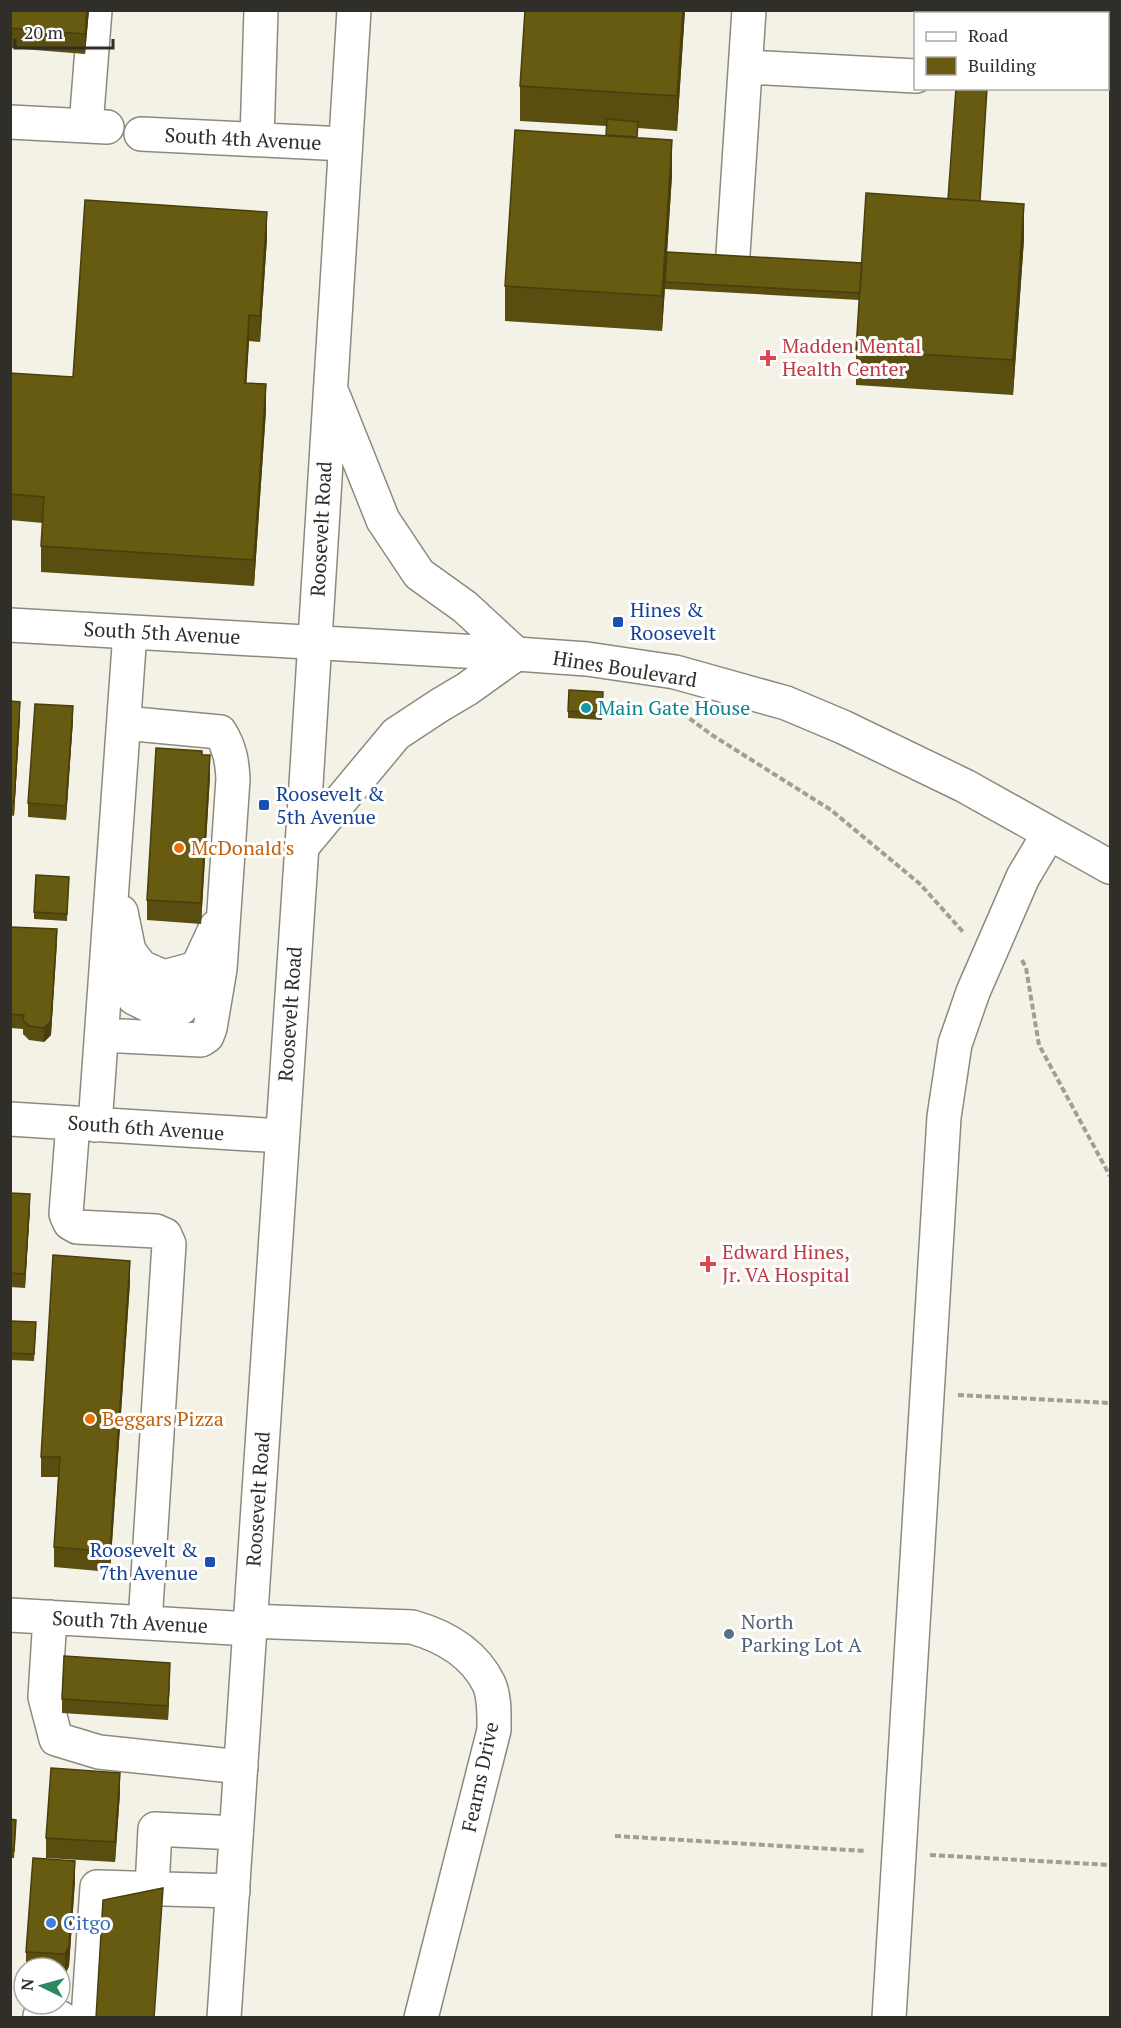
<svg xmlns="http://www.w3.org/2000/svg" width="1121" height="2028" font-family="'PT Serif',serif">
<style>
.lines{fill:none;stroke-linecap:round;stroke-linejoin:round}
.minor-casing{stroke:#8c8a7e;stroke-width:36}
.major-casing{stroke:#8c8a7e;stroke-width:36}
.path{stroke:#a09e95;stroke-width:4;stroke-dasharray:6 3;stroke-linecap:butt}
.minor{stroke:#fff;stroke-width:33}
.major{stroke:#fff;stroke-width:33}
.wall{fill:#594d0f}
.shaded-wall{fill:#483f0c}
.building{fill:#675a11;stroke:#483f0c;stroke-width:1.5}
.health-dot{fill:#e0444e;stroke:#fff;stroke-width:2}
.transit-dot{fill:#1a4fb4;stroke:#fff;stroke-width:2}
.culture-dot{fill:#0f9aa8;stroke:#fff;stroke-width:2}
.food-dot{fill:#e8710a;stroke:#fff;stroke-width:2}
.service-dot{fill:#5c6f8a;stroke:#fff;stroke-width:2}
.shop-dot{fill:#3f7fe0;stroke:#fff;stroke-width:2}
.labels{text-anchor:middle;stroke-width:6;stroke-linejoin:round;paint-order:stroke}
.street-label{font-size:20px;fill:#2f2e29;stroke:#fff}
.health-label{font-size:20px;fill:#be3a42;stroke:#fff;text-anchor:start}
.transit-label{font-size:20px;fill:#164399;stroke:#fff;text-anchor:start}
.culture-label{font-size:20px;fill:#0d838f;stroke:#fff;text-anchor:start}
.food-label{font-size:20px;fill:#c56008;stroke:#fff;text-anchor:start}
.service-label{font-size:20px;fill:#4e5e75;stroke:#fff;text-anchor:start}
.shop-label{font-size:20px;fill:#366cbe;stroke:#fff;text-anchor:start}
</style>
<rect width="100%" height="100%" fill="#f4f2e6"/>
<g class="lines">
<g class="minor-casing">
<path id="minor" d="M1108 24H1110
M746 67 916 76
M10 122 107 127
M86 126 95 10
M141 134 345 144
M257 139 261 10
M733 254 749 10
M10 625 516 654 587 659 675 672 786 703 843 727 965 786 1110 867
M121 912 129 951 141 967 164 977 197 968 216 927
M129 951 128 976 134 998 156 1009 181 1008 197 968
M102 1035 201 1040 207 1036 210 1028 220 969 233 779C232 761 230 748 220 732L124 723
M10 1119 282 1136
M73 1123 66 1214 70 1223 77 1227 156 1231 165 1235 169 1244 145 1623
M95 1125 130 632
M10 1615 250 1629
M50 1617 45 1697 56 1739 99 1752 241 1767
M250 1621 412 1627C444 1636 474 1653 489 1684 495 1698 494 1715 494 1730L421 2018
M152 1888 155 1829 236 1833
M40 2018V2016L61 2018
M88 2018 97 1887 233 1891
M889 2018 944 1117 955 1044 973 992 1023 877 1049 833"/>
</g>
<g class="major-casing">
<path id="major" d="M301 848 396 734 440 705 467 689 516 654 465 607 419 574 383 520 333 395
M224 2018 306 785 354 10"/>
</g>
<path class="path" d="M675 708 712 735 831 810 920 884 964 933
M1022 960 1026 968 1039 1045 1110 1176
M958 1395 1110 1403
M615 1836 866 1851
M930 1855 1110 1865"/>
<use href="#minor" class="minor"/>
<use href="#major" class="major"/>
</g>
<path class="wall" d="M10 10H89L85 54 10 48Z
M685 10 677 131 638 128 637 138 672 175 667 252 862 263 981 201 1024 239 1013 395 856 385V350L859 300 665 289 662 331 505 321V286L606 135V126L520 121V86Z
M267 238 260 342 249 341 246 383 266 410 254 586 41 572V546L43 523 10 520V373L73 377Z
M603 692 602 720 568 718V711Z
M10 701 20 716 14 816 10 815Z
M73 720 66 820 28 817V803Z
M202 755 210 776 201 924 147 920V900Z
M69 877 67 921 34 919V912Z
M10 937 57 943 51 1035 44 1042 29 1040 23 1034V1029L10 1028Z
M10 1193 30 1208 25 1288 10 1287Z
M130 1282 110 1572 54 1567V1547L58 1477H41V1457Z
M10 1321 36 1330 34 1361 10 1360Z
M170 1677 168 1720 62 1713V1699Z
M120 1793 115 1862 46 1858V1838Z
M10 1819 16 1827 14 1858H10Z
M75 1881 69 1966 65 1975 60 1974V1968H26V1952Z"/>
<path class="shaded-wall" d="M87 10H89L85 54V34Z
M683 10H685L677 131V96Z
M672 140V175L662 331V296Z
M1024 204V239L1013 395V360Z
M267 212V238L260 342V316Z
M249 315V341L245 409V383Z
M266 384V410L254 586V560Z
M20 702V716L14 816V802Z
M73 706V720L66 820V806Z
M210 755V776L201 924V903Z
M57 929 51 1035 44 1042V1028Z
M30 1194V1208L25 1288V1274Z
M130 1261V1282L110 1572V1552Z
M170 1663V1677L168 1720V1706Z
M120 1773V1793L115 1862V1842Z
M75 1861V1881L69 1966 65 1975V1954Z"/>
<path class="building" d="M10 10H87L85 34 10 28Z
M525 10H683L677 96 520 86Z
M961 10H992V14H961Z
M956 88H987L980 201 948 199Z
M607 119 638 122 637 137 606 135Z
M515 130 672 140 662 296 505 286Z
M866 193 1024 204 1013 360 856 350Z
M85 200 267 212 260 316 249 315 245 383 266 384 254 560 41 546 44 497 10 494V373L73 377Z
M667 252 862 263 860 293 665 282Z
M569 690 603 692 602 713 568 711Z
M10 701 20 702 14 802 10 801Z
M35 704 73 706 66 806 28 803Z
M156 748 202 751V755H210L201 903 147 900Z
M36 875 69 877 67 914 34 912Z
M11 927 57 929 51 1021 44 1028 29 1026 23 1020 24 1015 10 1014Z
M10 1193 30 1194 25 1274 10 1273Z
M53 1255 130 1261 110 1552 54 1547 60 1457H41Z
M10 1321 36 1322 34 1354 10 1353Z
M64 1656 170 1663 168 1706 62 1699Z
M51 1768 120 1773 115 1842 46 1838Z
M10 1819 16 1820 14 1851H10Z
M33 1858 75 1861 69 1946 65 1954 26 1952Z
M163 1888 154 2018H96L103 1900Z"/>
<g class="health-dot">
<path d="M765 349h6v6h6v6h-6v6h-6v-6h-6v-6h6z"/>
<path d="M705 1255h6v6h6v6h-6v6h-6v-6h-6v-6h6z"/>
</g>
<g class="transit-dot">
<rect x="612" y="616" width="12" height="12" rx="3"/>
<rect x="258" y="799" width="12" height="12" rx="3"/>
<rect x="204" y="1556" width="12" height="12" rx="3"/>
</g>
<circle class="culture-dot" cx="586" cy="708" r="6"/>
<g class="food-dot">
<circle cx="179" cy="848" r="6"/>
<circle cx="90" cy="1419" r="6"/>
</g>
<circle class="service-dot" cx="729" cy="1634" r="6"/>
<circle class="shop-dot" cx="51" cy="1923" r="6"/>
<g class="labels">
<g class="street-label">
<text transform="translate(243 139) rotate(3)" y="7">South 4th Avenue</text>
<text transform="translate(321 529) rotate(-87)" y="7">Roosevelt Road</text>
<text transform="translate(162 633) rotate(3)" y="7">South 5th Avenue</text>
<text transform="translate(625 669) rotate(9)" y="7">Hines Boulevard</text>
<text transform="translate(290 1014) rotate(-86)" y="7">Roosevelt Road</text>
<text transform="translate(146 1128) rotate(4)" y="7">South 6th Avenue</text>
<text transform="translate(258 1499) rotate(-86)" y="7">Roosevelt Road</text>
<text transform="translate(130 1622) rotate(3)" y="7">South 7th Avenue</text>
<text transform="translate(480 1777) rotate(-78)" y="7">Fearns Drive</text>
</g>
<g class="health-label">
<text x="782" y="353">Madden Mental<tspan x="782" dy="23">Health Center</tspan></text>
<text x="722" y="1259">Edward Hines,<tspan x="722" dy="23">Jr. VA Hospital</tspan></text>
</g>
<g class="transit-label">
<text x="630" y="617">Hines &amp;<tspan x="630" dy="23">Roosevelt</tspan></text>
<text x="276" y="801">Roosevelt &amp;<tspan x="276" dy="23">5th Avenue</tspan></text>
<text x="198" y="1557" text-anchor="end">Roosevelt &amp;<tspan x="198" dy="23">7th Avenue</tspan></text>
</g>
<g class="culture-label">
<text x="598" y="715">Main Gate House</text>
</g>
<g class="food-label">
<text x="191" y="855">McDonald's</text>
<text x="102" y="1426">Beggars Pizza</text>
</g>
<g class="service-label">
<text x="741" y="1629">North<tspan x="741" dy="23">Parking Lot A</tspan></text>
</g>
<g class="shop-label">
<text x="63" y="1930">Citgo</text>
</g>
</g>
<rect width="1121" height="2028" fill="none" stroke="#2f2e29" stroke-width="24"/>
<rect x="914" y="12" width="195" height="78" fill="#ffffff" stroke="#acaba9" stroke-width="1.5"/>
<rect x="926" y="32" width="30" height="9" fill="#ffffff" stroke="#acaba9" stroke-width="1.5"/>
<text x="968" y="42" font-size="18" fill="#2f2e29">Road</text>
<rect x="926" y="57" width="30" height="18" fill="#675a11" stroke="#acaba9" stroke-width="1.5"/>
<text x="968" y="72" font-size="18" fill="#2f2e29">Building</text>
<g transform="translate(42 1986) rotate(275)"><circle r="28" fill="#ffffff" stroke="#acaba9" stroke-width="1.5"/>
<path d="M0-4.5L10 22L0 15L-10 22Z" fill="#2d885f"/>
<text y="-9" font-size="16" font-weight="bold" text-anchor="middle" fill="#2f2e29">N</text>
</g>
<path d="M15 39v9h98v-9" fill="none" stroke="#2f2e29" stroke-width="3"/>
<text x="24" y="39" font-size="18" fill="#2f2e29" stroke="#ffffff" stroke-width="4.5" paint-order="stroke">20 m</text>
</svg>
